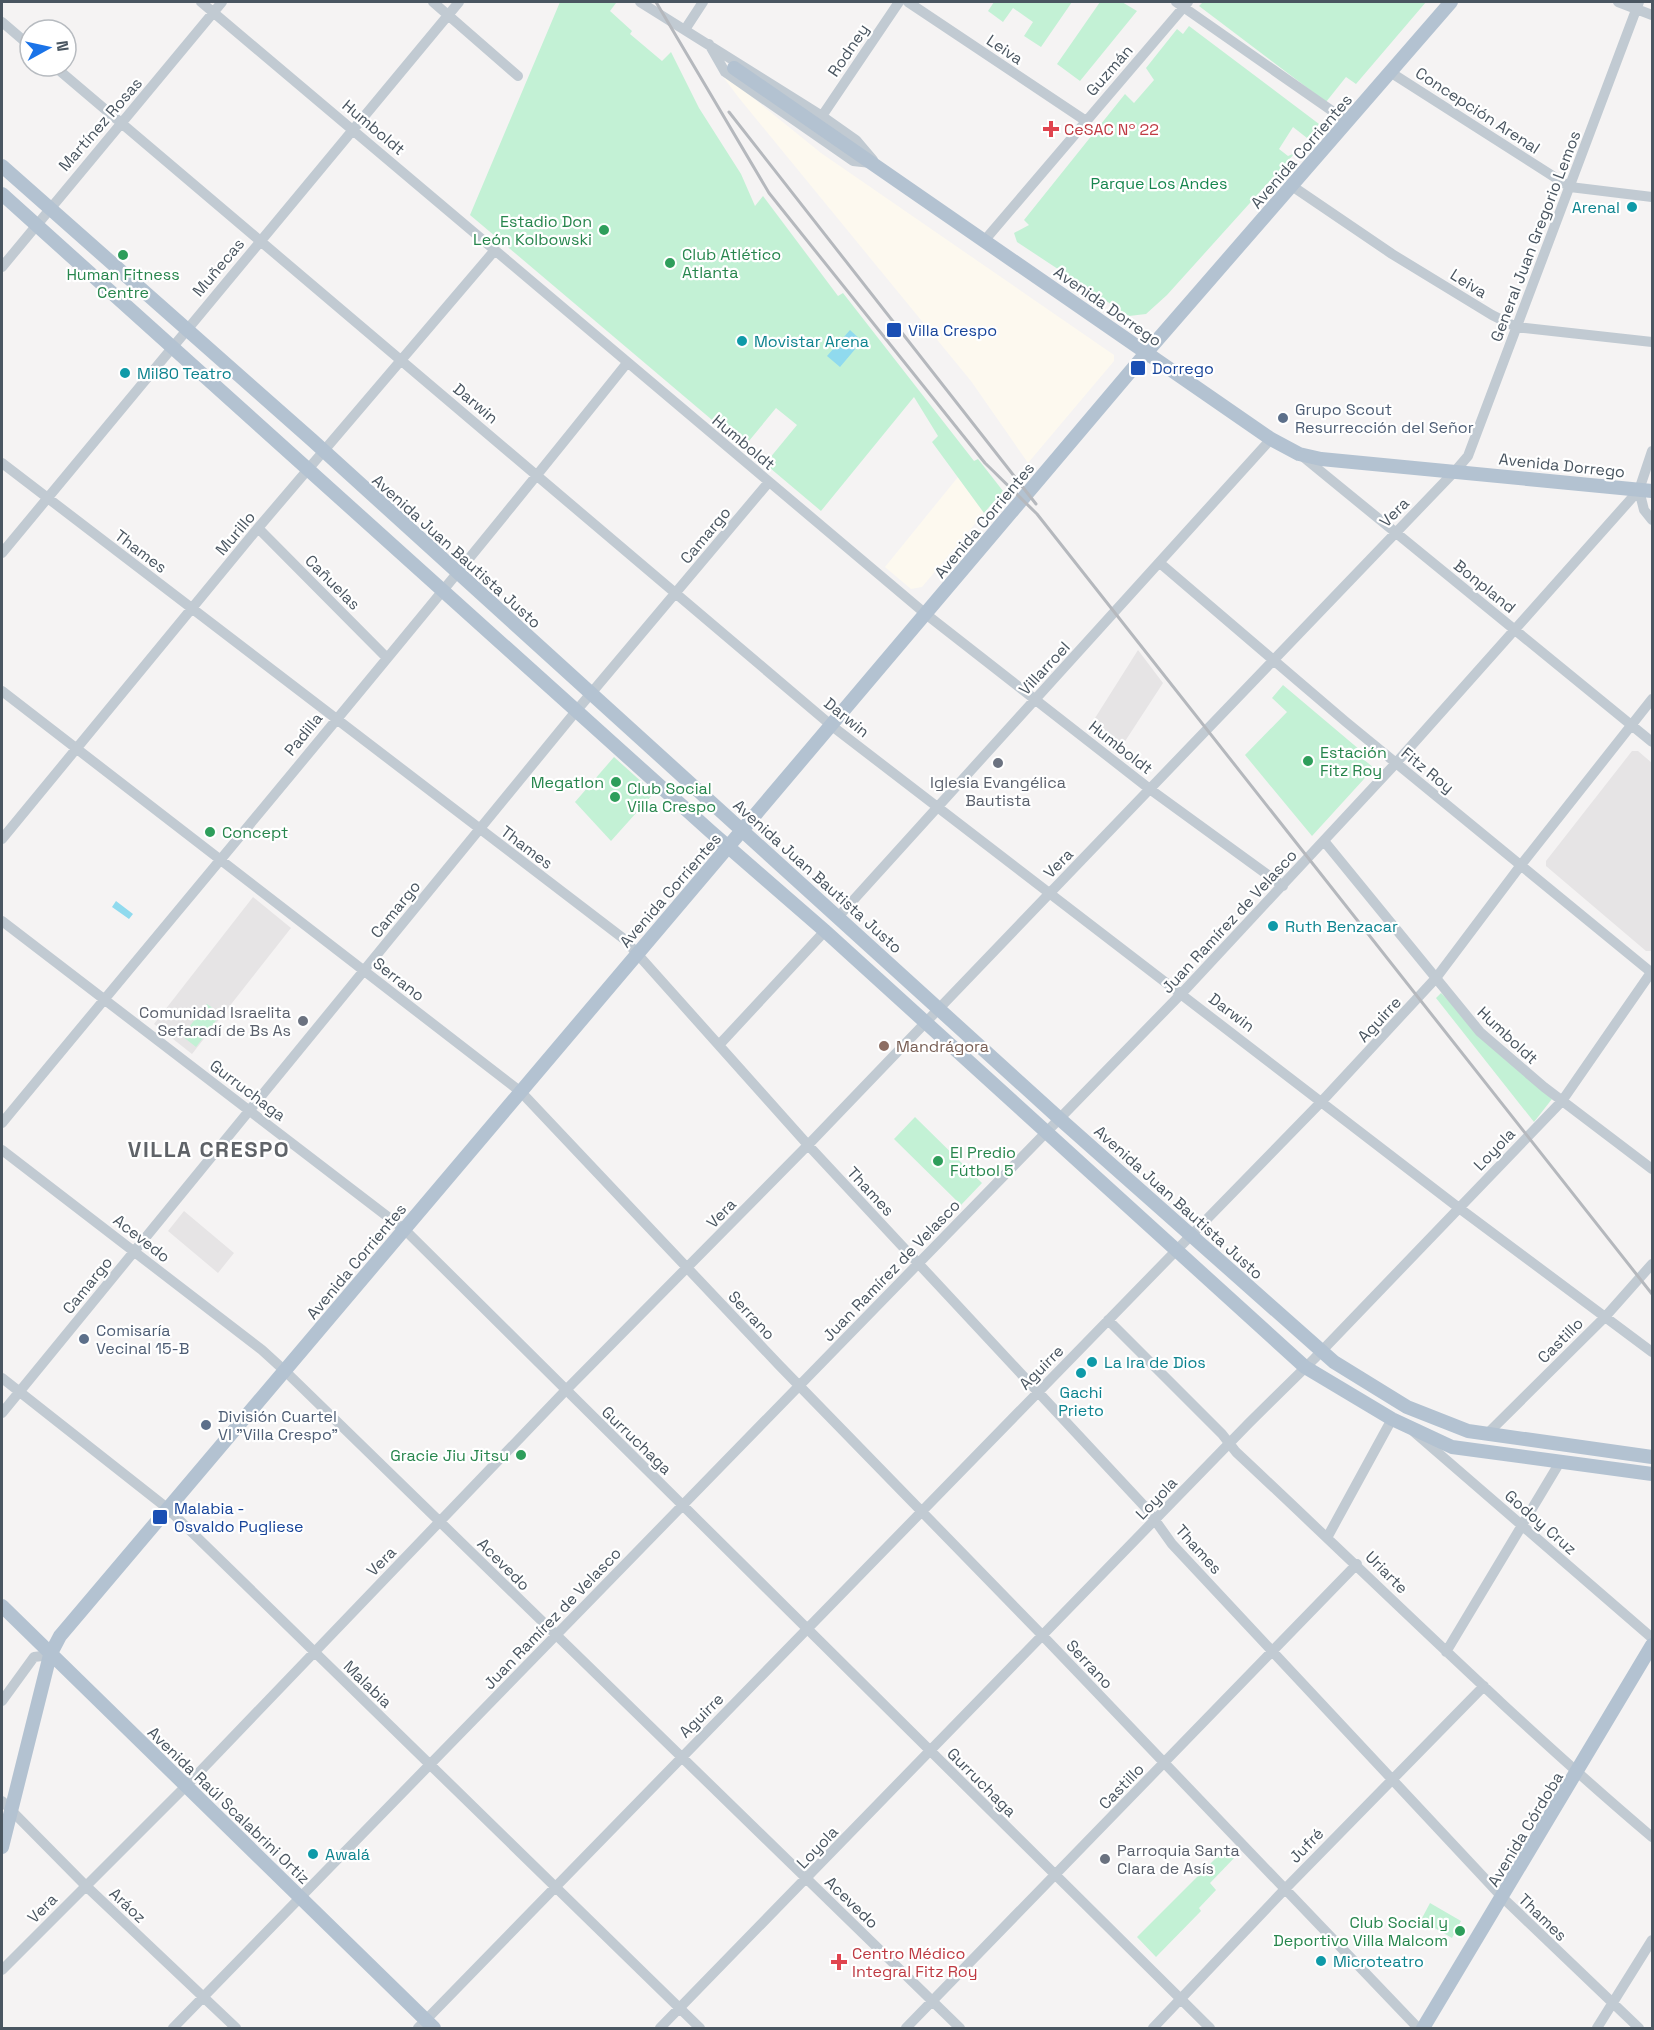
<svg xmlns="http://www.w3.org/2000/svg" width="1654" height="2030" font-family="'Space Grotesk',sans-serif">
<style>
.commercial{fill:#fdf9ef}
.education{fill:#e6e4e5}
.green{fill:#c3f1d5}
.water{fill:#90daee}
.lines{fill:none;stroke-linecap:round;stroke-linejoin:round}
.minor{stroke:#c1cad2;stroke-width:10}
.major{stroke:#b3c2d1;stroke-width:14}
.rail{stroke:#b5b8bd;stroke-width:3}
.health-dot{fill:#e0444e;stroke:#fff;stroke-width:2}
.culture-dot{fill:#0f9aa8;stroke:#fff;stroke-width:2}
.leisure-dot{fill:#2e9e5b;stroke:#fff;stroke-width:2}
.transit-dot{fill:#1a4fb4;stroke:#fff;stroke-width:2}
.service-dot{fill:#5c6f8a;stroke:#fff;stroke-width:2}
.worship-dot{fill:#6b7280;stroke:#fff;stroke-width:2}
.education-dot{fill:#8d6e63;stroke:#fff;stroke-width:2}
.labels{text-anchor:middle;stroke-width:4.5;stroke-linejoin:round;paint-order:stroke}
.street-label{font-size:16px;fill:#4a5661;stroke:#fff}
.health-label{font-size:16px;fill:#be3a42;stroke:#fff;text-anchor:start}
.park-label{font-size:16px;fill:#17864f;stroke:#fff}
.culture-label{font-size:16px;fill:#0d838f;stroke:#fff;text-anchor:start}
.leisure-label{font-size:16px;fill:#27864d;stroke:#fff;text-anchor:start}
.transit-label{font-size:16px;fill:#164399;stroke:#fff;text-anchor:start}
.service-label{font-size:16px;fill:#4e5e75;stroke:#fff;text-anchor:start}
.worship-label{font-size:16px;fill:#5b616d;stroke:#fff}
.education-label{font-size:16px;fill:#785e54;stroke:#fff;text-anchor:start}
.district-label{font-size:22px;font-weight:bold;letter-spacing:1.5px;fill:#5f6368;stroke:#fff}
</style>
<rect width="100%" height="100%" fill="#f5f3f3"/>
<path class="commercial" d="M726 76 821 153 1114 355V361L1028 463 971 381 739 98 724 78Z
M958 477 984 513 922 587 911 589 885 567Z"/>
<path class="education" d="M1138 650 1163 683 1120 749 1090 726Z
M1632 751H1638L1652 763V951H1646L1546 866V861Z
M253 897 291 928 192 1054 154 1024Z
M184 1211 234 1253 218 1273 168 1231Z"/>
<path class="green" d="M560 2H614L616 3 610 11 632 31 630 34 662 61 671 52 699 108 741 174 755 206 763 196 838 296 843 293 974 461 978 459 1003 491 984 513 932 442 938 436 914 397 821 511 770 468 769 459 797 425 776 408 744 447 470 215Z
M994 2H1072L1041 47 1024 36 1033 22 1013 8 1003 22 988 11Z
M1100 2H1122L1137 11 1080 81 1057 64Z
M1203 2H1426L1356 84 1346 77 1326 102 1199 6Z
M1189 26 1319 124 1307 138 1293 127 1279 149 1288 156 1295 153 1167 295 1146 314 1129 316 1017 242 1014 233 1029 225 1024 220 1125 94 1134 103 1154 80 1146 68 1177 29 1183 34Z
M1283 685 1360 750 1357 754 1374 768 1312 836 1245 755 1287 712 1272 698Z
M614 757 654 793 611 841 575 802Z
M1441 993 1552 1099 1534 1122 1436 998Z
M207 1004 221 1014 196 1047 182 1036Z
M915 1117 982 1183 961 1205 894 1139Z
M1228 1846 1237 1855 1210 1883 1216 1890 1199 1908 1201 1911 1156 1957 1137 1937Z
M1430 1903 1461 1921 1452 1938 1421 1920Z"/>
<path class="water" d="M850 330 862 341 840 367 827 356Z
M116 901 133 914 129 919 112 907Z"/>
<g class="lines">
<path class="minor" d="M201 2 927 615 1151 790 1283 886
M433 2 518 76
M640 2 822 116 856 140 873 160
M908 2 1086 121
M1176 2 1348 122
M1618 2 1652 15
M2 22 30 46
M686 28 703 2
M709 44 725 72 853 161 871 163
M54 66 832 726 1459 1208 1652 1352
M1390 72 1570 187 1652 197
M822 116 899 2
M1292 186 1392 254 1492 315 1516 327 1652 342
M984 241 1188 2
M2 267 222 2
M1302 456 1652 742
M2 463 624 939 808 1145 1147 1509 1172 1544 1503 1898 1639 2028
M1639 490 1644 510 1652 520
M258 528 386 657
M2 553 459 2
M1161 564 1346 722 1652 973
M2 691 521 1092 779 1365 1042 1635 1418 2028
M2 839 258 528 495 250
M1324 841 1480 1032 1544 1087 1652 1169
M838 917 1271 439
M2 921 405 1230 1210 2028
M719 1045 825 931
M2 1123C211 870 422 620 627 363
M2 1150 262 1350 285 1371 960 2028
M1108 1320 1222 1434 1236 1452C1374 1581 1508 1715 1652 1837
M2 1378 167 1508 700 2028
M2 1413 577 710 768 483
M1414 1432 1652 1638
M1486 1435 1605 1317 1652 1264
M1328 1536 1392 1419
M1446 1652 1560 1462
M2 1701 34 1657 50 1655
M2 1801 86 1886 236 2028
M2 1970 186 1786 565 1391 808 1145 1456 470 1468 456 1639 2
M173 2028 1182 993 1396 763 1639 490 1652 451
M418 2028 1323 1100 1436 978 1521 865 1652 699
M660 2028 1249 1423 1314 1359 1562 1101 1652 971
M906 2028 1357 1564
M1153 2028 1285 1889 1484 1686
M1597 2028 1652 1940"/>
<path class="major" d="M734 68 1271 439 1299 454 1321 459 1652 491
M2 166 312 440 1061 1120 1334 1362 1407 1407 1468 1431 1652 1457
M2 194 710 831 825 931 1305 1367 1392 1419 1452 1447 1652 1474
M2 1606 434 2028
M2 1847 50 1655 60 1636 1146 353 1451 2
M1423 2028 1652 1645"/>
<path class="rail" d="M656 2 769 193 985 463 1037 514 1652 1294
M729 112 1036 504"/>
</g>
<g class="health-dot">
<path d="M1048 120h6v6h6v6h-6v6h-6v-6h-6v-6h6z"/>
<path d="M836 1953h6v6h6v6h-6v6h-6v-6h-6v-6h6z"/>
</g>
<g class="culture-dot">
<circle cx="1632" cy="207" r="6"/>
<circle cx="742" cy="341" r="6"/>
<circle cx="125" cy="373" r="6"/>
<circle cx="1273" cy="926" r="6"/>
<circle cx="1092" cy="1362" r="6"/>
<circle cx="1081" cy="1373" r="6"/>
<circle cx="313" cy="1854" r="6"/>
<circle cx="1321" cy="1961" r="6"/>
</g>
<g class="leisure-dot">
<circle cx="604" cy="230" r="6"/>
<circle cx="123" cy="255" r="6"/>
<circle cx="670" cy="263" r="6"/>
<circle cx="1308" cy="761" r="6"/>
<circle cx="616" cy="782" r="6"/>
<circle cx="615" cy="797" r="6"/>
<circle cx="210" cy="832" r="6"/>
<circle cx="938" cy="1161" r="6"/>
<circle cx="521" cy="1455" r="6"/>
<circle cx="1460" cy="1931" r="6"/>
</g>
<g class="transit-dot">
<rect x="886" y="322" width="16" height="16" rx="3"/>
<rect x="1130" y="360" width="16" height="16" rx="3"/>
<rect x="152" y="1509" width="16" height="16" rx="3"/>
</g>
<g class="service-dot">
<circle cx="1283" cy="418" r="6"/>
<circle cx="84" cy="1339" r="6"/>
<circle cx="206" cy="1425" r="6"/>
</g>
<g class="worship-dot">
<circle cx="998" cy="763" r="6"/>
<circle cx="303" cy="1021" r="6"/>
<circle cx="1105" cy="1859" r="6"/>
</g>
<circle class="education-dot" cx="884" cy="1046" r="6"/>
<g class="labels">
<g class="street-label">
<text transform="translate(1005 49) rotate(34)" y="6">Leiva</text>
<text transform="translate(848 50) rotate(-56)" y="6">Rodney</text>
<text transform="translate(1109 70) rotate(-49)" y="6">Guzmán</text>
<text transform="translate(1478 110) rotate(33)" y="6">Concepción Arenal</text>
<text transform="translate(100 124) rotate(-49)" y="6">Martínez Rosas</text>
<text transform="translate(374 127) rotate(40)" y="6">Humboldt</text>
<text transform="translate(1301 151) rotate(-49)" y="6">Avenida Corrientes</text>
<text transform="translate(1535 236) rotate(-69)" y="6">General Juan Gregorio Lemos</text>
<text transform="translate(218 267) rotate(-50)" y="6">Muñecas</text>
<text transform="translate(1469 283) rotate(32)" y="6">Leiva</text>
<text transform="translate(1108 306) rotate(35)" y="6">Avenida Dorrego</text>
<text transform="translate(476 403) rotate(40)" y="6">Darwin</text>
<text transform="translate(744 442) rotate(40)" y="6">Humboldt</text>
<text transform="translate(1562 465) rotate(6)" y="6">Avenida Dorrego</text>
<text transform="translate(1394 512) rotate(-46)" y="6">Vera</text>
<text transform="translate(984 520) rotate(-50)" y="6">Avenida Corrientes</text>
<text transform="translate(235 533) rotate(-50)" y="6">Murillo</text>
<text transform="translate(705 535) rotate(-50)" y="6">Camargo</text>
<text transform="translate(141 551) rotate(37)" y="6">Thames</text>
<text transform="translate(457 551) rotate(42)" y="6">Avenida Juan Bautista Justo</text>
<text transform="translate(333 582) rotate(45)" y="6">Cañuelas</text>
<text transform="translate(1485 586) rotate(39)" y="6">Bonpland</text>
<text transform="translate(1044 668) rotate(-47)" y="6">Villarroel</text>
<text transform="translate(847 717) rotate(39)" y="6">Darwin</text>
<text transform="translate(303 734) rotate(-51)" y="6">Padilla</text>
<text transform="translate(1121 747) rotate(38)" y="6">Humboldt</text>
<text transform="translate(1428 770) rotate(39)" y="6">Fitz Roy</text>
<text transform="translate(527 847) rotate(37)" y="6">Thames</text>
<text transform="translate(1058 863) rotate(-46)" y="6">Vera</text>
<text transform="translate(818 876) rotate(42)" y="6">Avenida Juan Bautista Justo</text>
<text transform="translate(670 890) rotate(-49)" y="6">Avenida Corrientes</text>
<text transform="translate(395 909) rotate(-51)" y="6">Camargo</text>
<text transform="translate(1229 921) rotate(-47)" y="6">Juan Ramírez de Velasco</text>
<text transform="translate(399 979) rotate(38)" y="6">Serrano</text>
<text transform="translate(1232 1012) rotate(37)" y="6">Darwin</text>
<text transform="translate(1379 1019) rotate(-47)" y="6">Aguirre</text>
<text transform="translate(1508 1035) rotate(43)" y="6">Humboldt</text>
<text transform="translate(248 1090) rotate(37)" y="6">Gurruchaga</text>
<text transform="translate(1494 1149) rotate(-46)" y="6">Loyola</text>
<text transform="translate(871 1191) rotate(47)" y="6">Thames</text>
<text transform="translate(1179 1202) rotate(42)" y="6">Avenida Juan Bautista Justo</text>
<text transform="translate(721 1213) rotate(-46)" y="6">Vera</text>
<text transform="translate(142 1238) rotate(38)" y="6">Acevedo</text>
<text transform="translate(356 1261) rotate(-50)" y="6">Avenida Corrientes</text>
<text transform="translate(891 1270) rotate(-46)" y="6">Juan Ramírez de Velasco</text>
<text transform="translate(87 1285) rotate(-51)" y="6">Camargo</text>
<text transform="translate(752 1315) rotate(47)" y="6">Serrano</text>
<text transform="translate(1560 1340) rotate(-45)" y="6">Castillo</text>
<text transform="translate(1041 1367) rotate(-45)" y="6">Aguirre</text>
<text transform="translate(637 1440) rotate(44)" y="6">Gurruchaga</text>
<text transform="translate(1156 1498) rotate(-46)" y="6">Loyola</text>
<text transform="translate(1541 1522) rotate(41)" y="6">Godoy Cruz</text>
<text transform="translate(1199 1549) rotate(48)" y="6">Thames</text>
<text transform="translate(381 1561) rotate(-46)" y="6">Vera</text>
<text transform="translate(504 1564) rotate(45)" y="6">Acevedo</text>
<text transform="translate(1387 1572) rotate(45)" y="6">Uriarte</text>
<text transform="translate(552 1618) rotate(-46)" y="6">Juan Ramírez de Velasco</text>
<text transform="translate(1090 1664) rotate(47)" y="6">Serrano</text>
<text transform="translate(368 1684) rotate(44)" y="6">Malabia</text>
<text transform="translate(701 1715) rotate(-45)" y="6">Aguirre</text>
<text transform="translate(982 1782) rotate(45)" y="6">Gurruchaga</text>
<text transform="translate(1121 1786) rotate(-46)" y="6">Castillo</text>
<text transform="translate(229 1805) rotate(44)" y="6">Avenida Raúl Scalabrini Ortiz</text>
<text transform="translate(1525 1829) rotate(-59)" y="6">Avenida Córdoba</text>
<text transform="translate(1306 1845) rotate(-46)" y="6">Jufré</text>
<text transform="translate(817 1847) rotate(-46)" y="6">Loyola</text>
<text transform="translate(852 1902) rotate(44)" y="6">Acevedo</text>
<text transform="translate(128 1905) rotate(43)" y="6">Aráoz</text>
<text transform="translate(42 1908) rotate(-45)" y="6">Vera</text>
<text transform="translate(1543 1917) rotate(44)" y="6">Thames</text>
</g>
<g class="health-label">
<text x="1064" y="135">CeSAC Nº 22</text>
<text x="852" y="1959">Centro Médico<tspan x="852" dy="18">Integral Fitz Roy</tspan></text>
</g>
<g class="park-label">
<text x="1159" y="189">Parque Los Andes</text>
</g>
<g class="culture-label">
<text x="1620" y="213" text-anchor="end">Arenal</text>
<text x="754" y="347">Movistar Arena</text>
<text x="137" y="379">Mil80 Teatro</text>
<text x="1285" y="932">Ruth Benzacar</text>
<text x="1104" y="1368">La Ira de Dios</text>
<text x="1081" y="1398" text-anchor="middle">Gachi<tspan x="1081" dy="18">Prieto</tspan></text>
<text x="325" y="1860">Awalá</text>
<text x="1333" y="1967">Microteatro</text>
</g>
<g class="leisure-label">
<text x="592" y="227" text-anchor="end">Estadio Don<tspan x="592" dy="18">León Kolbowski</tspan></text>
<text x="682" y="260">Club Atlético<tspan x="682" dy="18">Atlanta</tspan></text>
<text x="123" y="280" text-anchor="middle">Human Fitness<tspan x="123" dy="18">Centre</tspan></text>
<text x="1320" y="758">Estación<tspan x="1320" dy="18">Fitz Roy</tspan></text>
<text x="604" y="788" text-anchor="end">Megatlon</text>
<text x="627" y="794">Club Social<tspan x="627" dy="18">Villa Crespo</tspan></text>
<text x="222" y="838">Concept</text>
<text x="950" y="1158">El Predio<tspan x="950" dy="18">Fútbol 5</tspan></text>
<text x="509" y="1461" text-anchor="end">Gracie Jiu Jitsu</text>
<text x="1448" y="1928" text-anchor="end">Club Social y<tspan x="1448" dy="18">Deportivo Villa Malcom</tspan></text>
</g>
<g class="transit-label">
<text x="908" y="336">Villa Crespo</text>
<text x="1152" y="374">Dorrego</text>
<text x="174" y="1514">Malabia -<tspan x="174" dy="18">Osvaldo Pugliese</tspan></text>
</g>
<g class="service-label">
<text x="1295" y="415">Grupo Scout<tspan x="1295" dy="18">Resurrección del Señor</tspan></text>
<text x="96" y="1336">Comisaría<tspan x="96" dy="18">Vecinal 15-B</tspan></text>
<text x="218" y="1422">División Cuartel<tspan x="218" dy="18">VI "Villa Crespo"</tspan></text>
</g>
<g class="worship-label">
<text x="998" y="788">Iglesia Evangélica<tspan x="998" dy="18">Bautista</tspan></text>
<text x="291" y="1018" text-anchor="end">Comunidad Israelita<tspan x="291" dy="18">Sefaradí de Bs As</tspan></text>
<text x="1117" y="1856" text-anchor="start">Parroquia Santa<tspan x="1117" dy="18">Clara de Asís</tspan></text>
</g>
<g class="education-label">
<text x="896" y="1052">Mandrágora</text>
</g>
<g class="district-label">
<text x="209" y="1157">VILLA CRESPO</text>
</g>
</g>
<rect width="1654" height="2030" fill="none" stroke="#4a5661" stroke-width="6"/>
<g transform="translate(48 48) rotate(82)"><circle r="28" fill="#ffffff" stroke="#b7bbc0" stroke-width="1.5"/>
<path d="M0-4.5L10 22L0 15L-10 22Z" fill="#1a73e8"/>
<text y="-9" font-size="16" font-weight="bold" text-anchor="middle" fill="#4a5661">N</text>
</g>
</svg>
